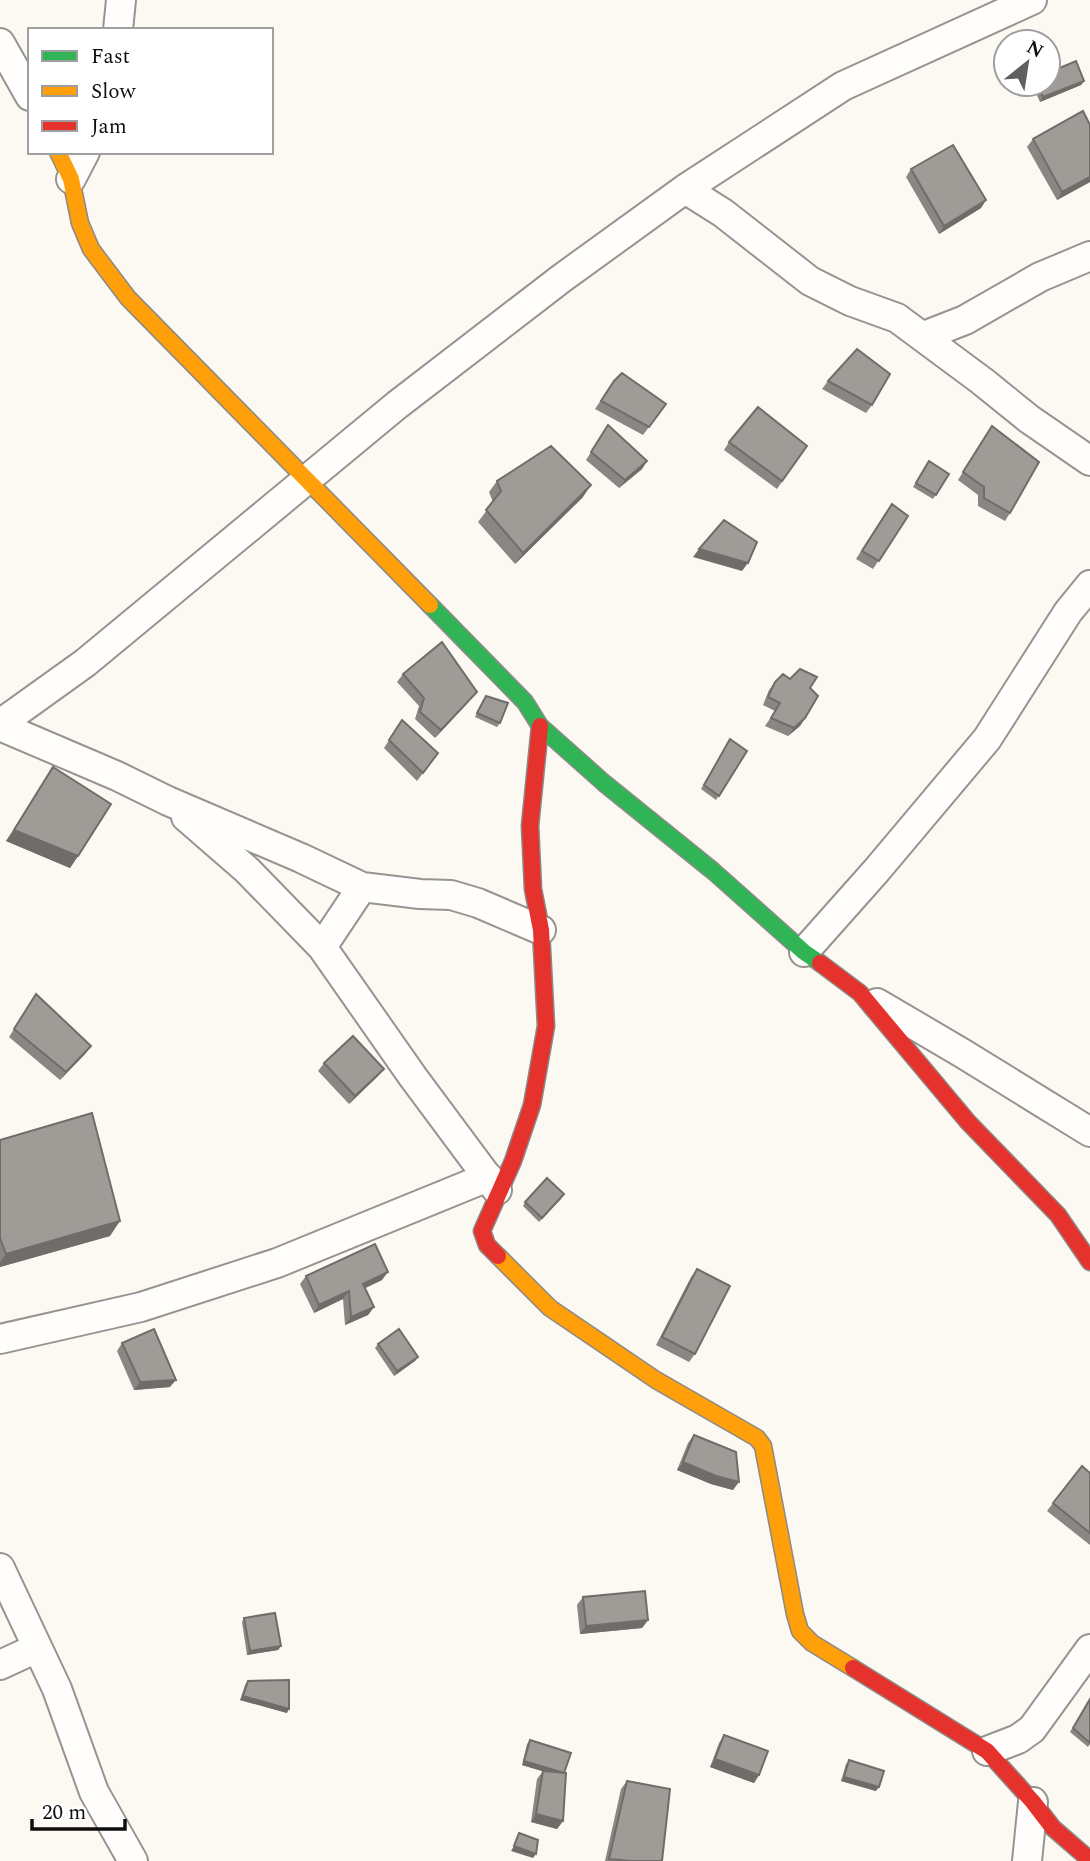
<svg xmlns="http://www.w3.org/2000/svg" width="1090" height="1861" font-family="Spectral,serif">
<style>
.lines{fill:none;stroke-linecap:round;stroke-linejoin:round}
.street-casing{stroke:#959491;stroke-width:32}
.fast-casing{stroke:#8c8a87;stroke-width:19}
.slow-casing{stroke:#8c8a87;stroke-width:19}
.jam-casing{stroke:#8c8a87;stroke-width:19}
.street{stroke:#fffefd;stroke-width:28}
.fast{stroke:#30b455;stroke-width:16}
.slow{stroke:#ff9f0a;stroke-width:16}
.jam{stroke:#e5322d;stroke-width:16}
.wall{fill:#898683}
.shaded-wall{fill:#6f6d6a}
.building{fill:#9f9c98;stroke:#6f6d6a;stroke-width:2}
</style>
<rect width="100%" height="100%" fill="#fcf9f2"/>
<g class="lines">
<g class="street-casing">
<path id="street" d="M118 30 121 0
M0 43 30 96
M71 179 85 152
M685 189 723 213 810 281 850 301 897 318 982 381 1029 419 1090 461
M924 336 965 320 1040 277 1090 256
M0 724 85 663 397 405 562 278 685 189 843 86 1032 0
M0 726 117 776 168 801 301 858 362 887 420 894 451 895 478 903 541 930
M186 817 247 870 322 947 362 887
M322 947 413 1077 497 1190
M804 952 876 871 987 739 1068 612 1090 585
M877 1003 962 1053 1090 1132
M0 1339 141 1307 277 1263 488 1177
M0 1568 57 1689 94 1792 133 1861
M0 1665 37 1648
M987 1751 1018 1739 1032 1729 1090 1649
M1027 1861 1033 1802"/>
</g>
<g class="fast-casing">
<path id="fast" d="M430 605 525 702 540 726 604 783 713 871 804 952 820 963"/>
</g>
<g class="slow-casing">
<path id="slow" d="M58 152 71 179 80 223 91 249 128 298 430 605
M498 1256 550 1308 656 1380 757 1438 763 1446 795 1614 800 1631 812 1643 853 1668"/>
</g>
<g class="jam-casing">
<path id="jam" d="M820 963 860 993 968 1122 1058 1215 1090 1262
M498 1256 487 1245 482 1231 513 1161 532 1105 546 1026 541 930 533 889 530 826 540 726
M853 1668 987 1751 1033 1802 1053 1828 1090 1860"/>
</g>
<use href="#street" class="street"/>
<use href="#fast" class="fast"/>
<use href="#slow" class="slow"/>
<use href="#jam" class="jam"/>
</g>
<path class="wall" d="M1084 81 1081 85 1040 102 1032 84H1048Z
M1090 125V182L1057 200 1027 147 1033 139Z
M911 169 986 200 981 208 939 234 906 177Z
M614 381 666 404 643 435 595 409Z
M828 381 872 405 866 413 822 389Z
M608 425 647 461 642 469 619 488 586 460Z
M987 434 1010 513 1005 521 978 506V495L958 480Z
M729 442 807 446 777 489 724 450Z
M929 461 949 474 933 499 913 487Z
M497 481 583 497 515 564 478 522 493 502 489 492Z
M886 512 908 516 873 569 856 559Z
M403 674 471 699 435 738 415 719 419 706 397 682Z
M790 679 810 688 805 718 800 726 788 736 765 726 775 711 763 705 769 690 775 682Z
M486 696 500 723 497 727 475 717Z
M402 720 438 753 417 781 384 748Z
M728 743 747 751 716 800 701 789Z
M53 767 78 856 70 868 6 841Z
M31 1002 91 1046 85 1054 60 1080 9 1037Z
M324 1063 378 1076 349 1104 318 1071Z
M0 1140 110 1236 0 1267Z
M562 1198 539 1222 523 1206 525 1202Z
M697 1269 695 1354 689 1362 656 1345 691 1277Z
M306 1276 382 1280 365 1288 374 1307 368 1315 345 1325 343 1299 314 1313 300 1284Z
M122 1343 170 1387 134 1390 117 1351Z
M378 1344 418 1357 415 1361 394 1376 375 1348Z
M694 1435 733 1490 711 1484 677 1470 688 1443Z
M1090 1473V1545L1047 1511 1053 1503Z
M583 1597 648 1620 642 1628 580 1634 577 1605Z
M244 1618 281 1646 278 1650 247 1655 242 1622Z
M248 1681 287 1713 240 1700 245 1685Z
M1090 1698V1744L1088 1747 1070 1732Z
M724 1735 759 1775 754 1783 710 1767 719 1743Z
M530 1740 564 1773 563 1821 557 1829 531 1822 537 1779 543 1771 522 1765 527 1744Z
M849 1760 876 1791 841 1781 846 1764Z
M627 1781 662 1861H605L621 1789Z"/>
<path class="shaded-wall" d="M1084 81 1081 85 1040 102 1043 97Z
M1090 177V182L1057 200 1062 192Z
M986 200 981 208 939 234 944 226Z
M647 461 642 469 619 488 625 480Z
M591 485 583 497 515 564 523 553Z
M699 549 748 563 742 571 693 557Z
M477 692 471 699 435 738 441 730Z
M805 718 800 726 788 736 794 728Z
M14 830 78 856 70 868 6 841Z
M91 1046 85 1054 60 1080 66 1072Z
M384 1069 378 1076 349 1104 355 1096Z
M120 1221 110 1236 0 1267V1262L6 1254Z
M388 1272 382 1280 357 1292 363 1284Z
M349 1291 343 1299 314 1313 319 1305Z
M374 1307 368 1315 345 1325 351 1317Z
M418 1357 415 1361 394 1376 397 1371Z
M176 1380 170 1387 134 1390 140 1382Z
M683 1462 739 1482 733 1490 711 1484 677 1470Z
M648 1620 642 1628 580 1634 586 1626Z
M281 1646 278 1650 247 1655 250 1651Z
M243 1696 289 1709 287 1713 240 1700Z
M715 1759 759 1775 754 1783 710 1767Z
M524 1761 564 1773 561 1777 522 1765Z
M844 1777 879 1787 876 1791 841 1781Z
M536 1814 563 1821 557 1829 531 1822Z
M514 1846 536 1854 533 1858 511 1851Z"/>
<path class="building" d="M1076 61 1084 81 1043 97 1037 84H1048V73Z
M1083 111 1090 125V177L1062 192 1033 139Z
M953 145 986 200 944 226 911 169Z
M857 349 890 374 872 405 828 381Z
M622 373 666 404 649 427 601 401 614 381Z
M758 407 807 446 782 481 729 442Z
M608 425 647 461 625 480 591 452Z
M992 426 1039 462 1010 513 984 498V487L963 472Z
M551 446 591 485 523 553 486 510 501 491 497 481Z
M929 461 949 474 936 495 916 483Z
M892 504 908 516 879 561 862 551Z
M724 520 757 542 748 563 699 549Z
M442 642 477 692 441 730 420 712 424 698 403 674Z
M800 669 817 677 810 688 818 696 805 718 794 728 771 718 780 703 768 697 775 682 783 674 790 679Z
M486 696 508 703 500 723 477 713Z
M402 720 438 753 423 773 389 740Z
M730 739 747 751 719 796 704 785Z
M53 767 111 804 78 856 14 830Z
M36 994 91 1046 66 1072 14 1029Z
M353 1036 384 1069 355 1096 324 1063Z
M92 1113 120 1221 6 1254 0 1238V1140Z
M547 1178 564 1194 542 1218 525 1202Z
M375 1244 388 1272 363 1284 374 1307 351 1317 349 1291 319 1305 306 1276Z
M697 1269 730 1286 695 1354 662 1337Z
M154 1329 176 1380 140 1382 122 1343Z
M399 1329 418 1357 397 1371 378 1344Z
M694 1435 736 1452 739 1482 716 1476 683 1462Z
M1082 1466 1090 1473V1533L1053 1503Z
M645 1591 648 1620 586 1626 583 1597Z
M275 1613 281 1646 250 1651 244 1618Z
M289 1680V1709L243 1696 248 1681Z
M1090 1699V1743L1073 1728Z
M724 1735 768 1751 759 1775 715 1759Z
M530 1740 571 1753 564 1773 524 1761Z
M849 1760 884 1771 879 1787 844 1777Z
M543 1771 566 1773 563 1821 536 1814Z
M627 1781 670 1789 662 1861H631L609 1859Z
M519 1833 538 1840 536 1854 514 1846Z"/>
<rect x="28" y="28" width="245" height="126" fill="#ffffff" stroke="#9f9f9f" stroke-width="2"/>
<rect x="42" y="51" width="35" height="10" fill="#30b455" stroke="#9f9f9f" stroke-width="2"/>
<text x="91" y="63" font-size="21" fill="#0e0e0e">Fast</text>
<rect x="42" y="86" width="35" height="10" fill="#ff9f0a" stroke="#9f9f9f" stroke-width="2"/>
<text x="91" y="98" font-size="21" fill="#0e0e0e">Slow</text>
<rect x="42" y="121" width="35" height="10" fill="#e5322d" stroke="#9f9f9f" stroke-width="2"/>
<text x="91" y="133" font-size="21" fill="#0e0e0e">Jam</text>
<g transform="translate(1027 63) rotate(30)"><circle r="33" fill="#ffffff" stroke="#9f9f9f" stroke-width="2"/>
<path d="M0-5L12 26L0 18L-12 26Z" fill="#61605e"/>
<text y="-10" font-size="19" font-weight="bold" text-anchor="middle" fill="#0e0e0e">N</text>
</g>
<path d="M32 1819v10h93v-10" fill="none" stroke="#0e0e0e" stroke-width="3.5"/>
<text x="42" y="1819" font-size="21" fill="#0e0e0e" stroke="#ffffff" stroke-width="5" paint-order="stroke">20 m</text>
</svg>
